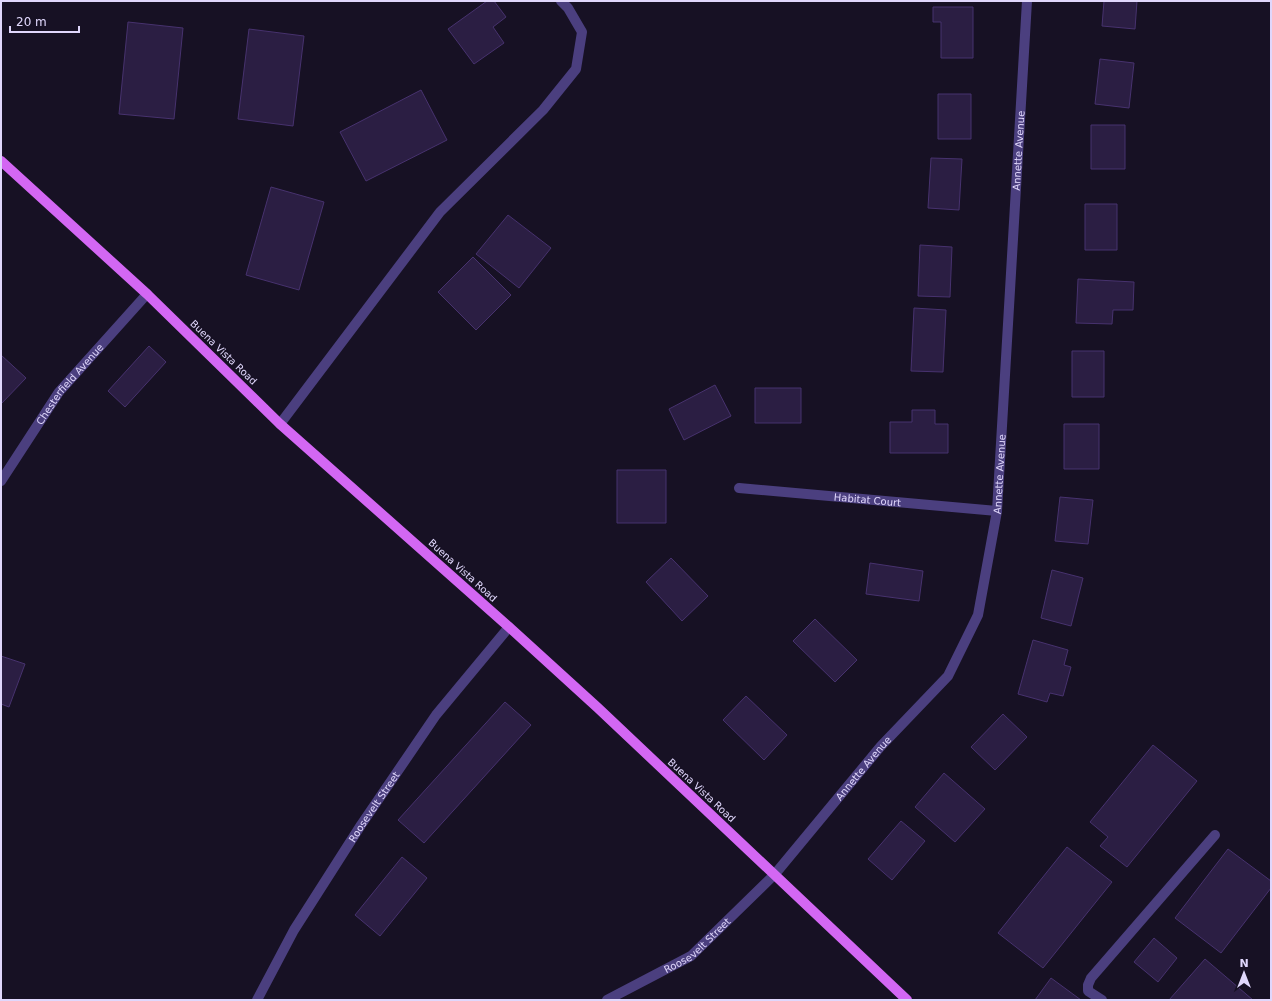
<svg xmlns="http://www.w3.org/2000/svg" width="1272" height="1001" font-family="'DejaVu Sans',sans-serif">
<style>
.building{fill:#2b1e43;stroke:#47326e}
.lines{fill:none;stroke-linecap:round;stroke-linejoin:round}
.street{stroke:#4b3f7f;stroke-width:10}
.primary{stroke:#d367f3;stroke-width:10}
.labels{text-anchor:middle;stroke-width:3;stroke-linejoin:round;paint-order:stroke}
.street-label{font-size:10px;fill:#e0d7fc;stroke:#171124}
</style>
<rect width="100%" height="100%" fill="#171124"/>
<path class="building" d="M487 1H494L506 17 493 27 504 43 474 64 448 29Z
M1104 1H1137L1135 29 1102 26Z
M933 7H973V58H941V22H933Z
M128 22 183 28 174 119 119 114Z
M249 29 304 36 293 126 238 119Z
M1100 59 1134 63 1129 108 1095 104Z
M421 90 447 140 366 181 340 132Z
M938 94H971V139H938Z
M1091 125H1125V169H1091Z
M931 158 962 159 959 210 928 208Z
M271 187 324 202 299 290 246 275Z
M1085 204H1117V250H1085Z
M508 215 551 248 519 288 476 254Z
M920 245 952 247 950 297 918 296Z
M473 257 511 295 476 330 438 292Z
M1078 279 1134 282 1133 310H1113L1112 324 1076 323Z
M914 308 946 310 943 372 911 371Z
M149 346 166 362 125 407 108 391Z
M1072 351H1104V397H1072Z
M1 355 26 378 1 404Z
M715 385 731 416 684 440 669 409Z
M755 388H801V423H755Z
M912 410H935V424H948V453H890V422H912Z
M1064 424H1099V469H1064Z
M617 470H666V523H617Z
M1060 497 1093 500 1088 544 1055 541Z
M671 558 708 596 682 621 646 582Z
M870 563 923 571 919 601 866 594Z
M1052 570 1083 578 1071 626 1041 618Z
M815 619 857 660 835 682 793 641Z
M1033 640 1068 650 1064 665 1071 667 1063 696 1050 693 1047 702 1018 694Z
M1 656 25 664 9 707 1 704Z
M746 696 787 735 764 760 723 720Z
M505 702 531 725 424 843 398 820Z
M1003 714 1027 737 995 770 971 747Z
M1153 745 1197 781 1127 867 1100 846 1108 837 1090 822Z
M944 773 985 809 955 842 915 807Z
M901 821 925 841 892 880 868 859Z
M1067 847 1112 882 1043 968 998 933Z
M1228 849 1271 881V888L1221 953 1175 918Z
M402 857 427 878 380 936 355 915Z
M1154 938 1177 958 1158 982 1134 962Z
M1205 959 1253 1000H1169Z
M1051 978 1081 1000H1035Z"/>
<g class="lines">
<g class="street">
<path d="M280 424 440 212 543 110 576 69 582 32 568 8 561 1"/>
<path id="s1" d="M1 481 59 392 147 294"/>
<path id="s2" d="M739 488 997 511"/>
<path id="s3" d="M257 1000 294 930 361 825 436 715 509 627"/>
<path id="s4" d="M607 1000 691 956 775 874 881 746 948 676 978 615 997 511 1027 1"/>
<path d="M1102 1000 1088 991V985L1091 978 1215 835"/>
</g>
<path class="primary" d="M1 161 147 294 280 424 509 627 598 708 907 1000"/>
</g>
<g class="labels">
<g class="street-label">
<text dy="4" stroke="none"><textPath href="#s4" startOffset="1010">Annette Avenue</textPath></text>
<text transform="translate(224 352) rotate(44)" y="4">Buena Vista Road</text>
<text dy="4" stroke="none"><textPath href="#s1" startOffset="119">Chesterfield Avenue</textPath></text>
<text dy="4" stroke="none"><textPath href="#s4" startOffset="686">Annette Avenue</textPath></text>
<text dy="4" stroke="none"><textPath href="#s2" startOffset="129">Habitat Court</textPath></text>
<text transform="translate(463 570) rotate(42)" y="4">Buena Vista Road</text>
<text dy="4" stroke="none"><textPath href="#s4" startOffset="350">Annette Avenue</textPath></text>
<text transform="translate(702 790) rotate(43)" y="4">Buena Vista Road</text>
<text dy="4" stroke="none"><textPath href="#s3" startOffset="226">Roosevelt Street</textPath></text>
<text dy="4" stroke="none"><textPath href="#s4" startOffset="106">Roosevelt Street</textPath></text>
</g>
</g>
<rect width="1272" height="1001" fill="none" stroke="#e0d7fc" stroke-width="4"/>
<g transform="translate(1244 973)" stroke="#171124" stroke-width="3" paint-order="stroke">
<path d="M0-3L7 15L0 10L-7 15Z" fill="#e0d7fc"/>
<text y="-6" font-size="11" font-weight="bold" text-anchor="middle" fill="#e0d7fc">N</text>
</g>
<path d="M10 26v6h69v-6" fill="none" stroke="#e0d7fc" stroke-width="2"/>
<text x="16" y="26" font-size="12" fill="#e0d7fc" stroke="#171124" stroke-width="3" paint-order="stroke">20 m</text>
</svg>
